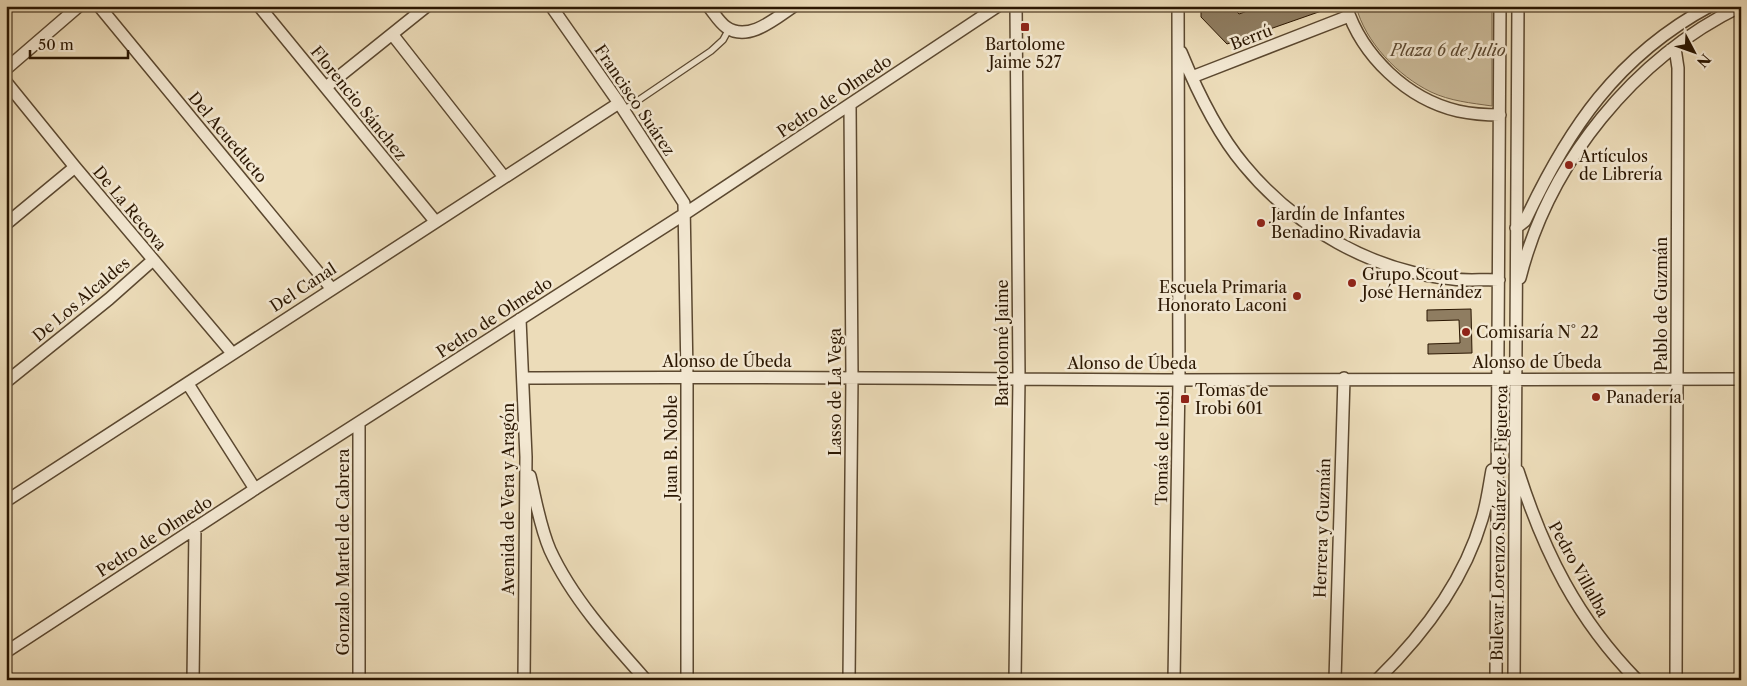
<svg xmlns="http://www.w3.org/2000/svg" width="1747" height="686" font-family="'Libre Caslon Text',serif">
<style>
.green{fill:#cbbb9a;stroke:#7b694e}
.building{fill:#8f7d61;stroke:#2b1702}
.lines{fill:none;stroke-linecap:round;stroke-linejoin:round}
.lane-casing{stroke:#5b4830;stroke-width:8}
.street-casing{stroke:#5b4830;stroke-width:14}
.lane{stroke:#f3e8d2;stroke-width:5.5}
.street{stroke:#f3e8d2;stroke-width:11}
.poi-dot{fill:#8f2418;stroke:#f3e8d2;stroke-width:2}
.labels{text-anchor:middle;stroke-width:5;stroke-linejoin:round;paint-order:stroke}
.street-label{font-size:16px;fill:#2b1702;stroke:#f3e8d2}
.poi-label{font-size:16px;fill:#2b1702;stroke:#f3e8d2;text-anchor:start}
.park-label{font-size:16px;font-style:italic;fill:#5b4830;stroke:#f3e8d2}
</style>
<rect width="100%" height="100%" fill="#ecdcb9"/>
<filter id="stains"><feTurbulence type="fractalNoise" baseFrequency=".004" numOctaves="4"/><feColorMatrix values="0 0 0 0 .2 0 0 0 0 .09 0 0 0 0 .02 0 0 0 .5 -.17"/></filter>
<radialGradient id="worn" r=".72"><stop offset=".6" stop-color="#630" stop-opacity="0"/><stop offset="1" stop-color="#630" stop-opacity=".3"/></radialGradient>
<path class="green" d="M1356 6H1492V106C1471 103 1450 101 1431 92 1398 76 1365 42 1356 6Z"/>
<path class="building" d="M1201 6H1232L1239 14 1261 6 1330 8 1227 44 1201 17Z
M1471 309 1472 353 1428 354V344L1460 343 1459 320 1427 321V310Z"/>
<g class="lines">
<g class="lane-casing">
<path id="lane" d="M624 110 711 51 723 40 729 29"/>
</g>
<g class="street-casing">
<path id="street" d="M99 6 331 288
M259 6 435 221
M551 6 619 103 684 203 687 376V680
M708 6C714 13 719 22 726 27 748 43 776 18 794 6
M1346 6C1362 56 1407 99 1458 111 1472 114 1486 115 1500 115
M392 34 504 177
M1675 48 1678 68 1676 680
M1181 52C1197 91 1217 133 1244 165 1295 227 1373 272 1453 279 1468 281 1484 279 1499 280
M6 69 79 6
M1192 77 1349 16
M6 82 75 167 232 353
M326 87 427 6
M6 224 75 167
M1516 228 1525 221C1568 129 1617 56 1710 6
M1520 278C1549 163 1634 58 1741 6
M520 319 526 457 524 680
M523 378C741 376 959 379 1178 380 1365 380 1553 378 1741 379
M6 382 109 299 153 260
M188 384 255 489
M359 423V680
M1518 471C1544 552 1577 619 1637 680
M530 476C536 501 540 527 550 550 572 598 611 641 646 680
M6 501C211 369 414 234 619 103
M6 652 255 489 686 213 998 6
M193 680 195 528
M849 680 852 377 850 105
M1015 680 1019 378 1016 6
M1174 680 1179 380 1178 6
M1335 680 1344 378
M1377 680C1423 635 1464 581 1482 519 1487 503 1489 486 1492 470
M1496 680 1500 6
M1514 680 1518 6"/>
</g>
<use href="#lane" class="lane"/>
<use href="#street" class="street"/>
</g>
<g class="poi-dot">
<rect x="1020" y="22" width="10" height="10" rx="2.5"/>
<circle cx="1569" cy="165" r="5"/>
<circle cx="1261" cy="223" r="5"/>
<circle cx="1352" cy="283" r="5"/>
<circle cx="1297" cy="296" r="5"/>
<circle cx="1466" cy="332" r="5"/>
<circle cx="1596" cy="397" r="5"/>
<rect x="1180" y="394" width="10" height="10" rx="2.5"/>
</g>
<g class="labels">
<g class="street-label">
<text transform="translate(1251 37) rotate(-21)" y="6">Berrú</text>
<text transform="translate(834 96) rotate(-34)" y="6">Pedro de Olmedo</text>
<text transform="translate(635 100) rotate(56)" y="6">Francisco Suárez</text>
<text transform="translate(359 103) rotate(51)" y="6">Florencio Sánchez</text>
<text transform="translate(228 137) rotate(50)" y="6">Del Acueducto</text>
<text transform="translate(130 208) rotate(50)" y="6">De La Recova</text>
<text transform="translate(303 287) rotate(-33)" y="6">Del Canal</text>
<text transform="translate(81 299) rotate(-40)" y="6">De Los Alcaldes</text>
<text transform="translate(1661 304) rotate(-90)" y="6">Pablo de Guzmán</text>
<text transform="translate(494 317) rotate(-33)" y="6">Pedro de Olmedo</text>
<text transform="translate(1002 343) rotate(-90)" y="6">Bartolomé Jaime</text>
<text x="727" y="367">Alonso de Úbeda</text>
<text x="1537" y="368">Alonso de Úbeda</text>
<text x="1132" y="369">Alonso de Úbeda</text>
<text transform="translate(835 392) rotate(-90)" y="6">Lasso de La Vega</text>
<text transform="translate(671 447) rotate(-90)" y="6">Juan B. Noble</text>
<text transform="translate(1162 448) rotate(-89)" y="6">Tomás de Irobi</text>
<text transform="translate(508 499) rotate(-90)" y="6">Avenida de Vera y Aragón</text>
<text transform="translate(1499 523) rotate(-89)" y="6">Bulevar Lorenzo Suárez de Figueroa</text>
<text transform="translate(1322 528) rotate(-88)" y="6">Herrera y Guzmán</text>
<text transform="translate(154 536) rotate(-33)" y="6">Pedro de Olmedo</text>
<text transform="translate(343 552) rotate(-90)" y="6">Gonzalo Martel de Cabrera</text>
<text transform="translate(1579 569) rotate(61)" y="6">Pedro Villalba</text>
</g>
<g class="poi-label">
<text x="1025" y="50" text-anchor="middle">Bartolome<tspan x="1025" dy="18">Jaime 527</tspan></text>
<text x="1579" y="162">Artículos<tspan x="1579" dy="18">de Librería</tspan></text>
<text x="1271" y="220">Jardín de Infantes<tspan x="1271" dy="18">Benadino Rivadavia</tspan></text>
<text x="1362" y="280">Grupo Scout<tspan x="1362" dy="18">José Hernández</tspan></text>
<text x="1287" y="293" text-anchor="end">Escuela Primaria<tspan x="1287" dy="18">Honorato Laconi</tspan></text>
<text x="1476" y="338">Comisaría N° 22</text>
<text x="1195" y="396">Tomas de<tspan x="1195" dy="18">Irobi 601</tspan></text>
<text x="1606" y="403">Panadería</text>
</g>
<g class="park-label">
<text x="1448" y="56">Plaza 6 de Julio</text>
</g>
</g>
<rect width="1747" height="686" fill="none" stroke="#ecdcb9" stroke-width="25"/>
<rect x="8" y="8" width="1732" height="671" fill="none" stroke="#2b1702" stroke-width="2.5"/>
<rect x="12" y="12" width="1722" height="661" fill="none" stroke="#2b1702"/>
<g transform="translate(1694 52) rotate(131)" stroke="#f3e8d2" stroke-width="4" paint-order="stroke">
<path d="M0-4L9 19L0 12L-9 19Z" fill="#2b1702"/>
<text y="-8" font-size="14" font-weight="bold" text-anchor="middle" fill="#2b1702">N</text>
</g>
<path d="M30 50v8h98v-8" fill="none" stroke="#2b1702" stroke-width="2.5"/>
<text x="38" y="50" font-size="15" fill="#2b1702" stroke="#f3e8d2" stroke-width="4" paint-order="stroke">50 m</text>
<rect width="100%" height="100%" filter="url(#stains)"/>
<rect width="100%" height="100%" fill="url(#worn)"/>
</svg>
